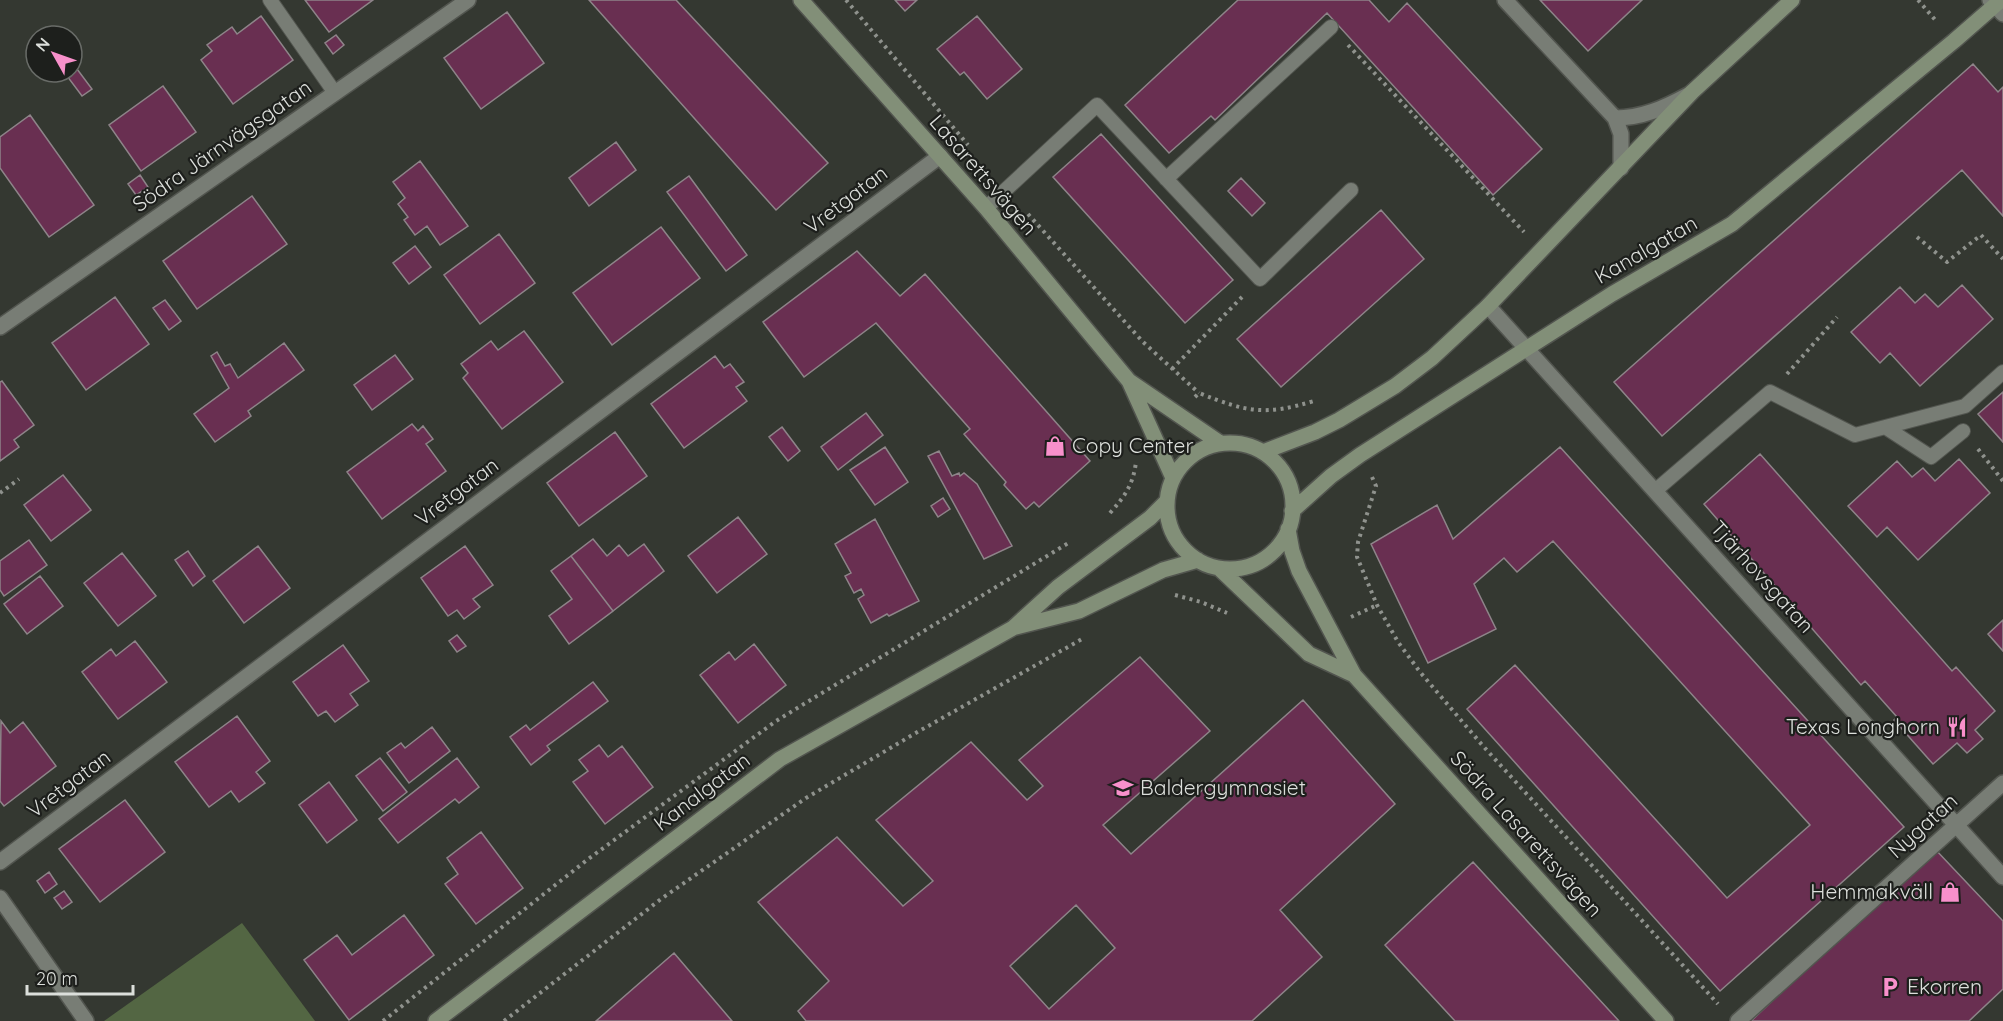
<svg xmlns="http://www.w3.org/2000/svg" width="2003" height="1021" font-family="Quicksand,sans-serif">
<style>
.green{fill:#536643}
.building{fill:#692f51;stroke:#8e8489;stroke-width:1.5;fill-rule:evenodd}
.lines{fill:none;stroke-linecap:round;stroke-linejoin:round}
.lane-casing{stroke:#52554f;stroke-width:16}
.street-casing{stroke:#52554f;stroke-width:18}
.secondary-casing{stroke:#52554f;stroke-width:18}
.path{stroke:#8f928d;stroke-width:4;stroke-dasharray:3 4.5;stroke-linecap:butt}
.lane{stroke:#787d75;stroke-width:14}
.street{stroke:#787d75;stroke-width:15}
.secondary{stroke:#828f78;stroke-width:15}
.labels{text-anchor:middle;stroke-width:4.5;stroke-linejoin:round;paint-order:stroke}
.street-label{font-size:21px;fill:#dcdfdb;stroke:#1d1f1c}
.poi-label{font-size:21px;fill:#dcdfdb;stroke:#1d1f1c;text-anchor:start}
</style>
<rect width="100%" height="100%" fill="#343831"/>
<path class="green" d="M242 923 315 1021H104Z"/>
<path class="building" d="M305 0H373L329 32Z
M589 0H676L828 163 776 210Z
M895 0H917L905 11Z
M1238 0H1369L1389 22 1407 3 1542 149 1493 195 1327 13 1215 120 1211 116 1169 153 1125 105Z
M1540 0H1642L1588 51Z
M507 12 544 63 481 109 444 58Z
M261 16 293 60 233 104 201 60 212 51 207 45 232 27 237 34Z
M977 16 1022 69 987 99 964 72 960 75 937 49Z
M336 35 344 45 333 54 325 43Z
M1973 64 1998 92 2003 87V216L1962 170 1662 436 1614 382Z
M77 69 92 89 82 96 67 76Z
M163 86 196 132 141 171 109 125Z
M30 115 94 205 49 237 0 168V137Z
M1101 134 1233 280 1185 323 1053 177Z
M616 142 636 170 589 206 569 178Z
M420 161 468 226 440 245 427 226 415 235 404 220 408 217 398 204 405 198 393 182Z
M140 175 148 187 136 195 128 184Z
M689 176 747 255 726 271 667 192Z
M1241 178 1265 203 1252 216 1228 191Z
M252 196 287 244 197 309 163 261Z
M1381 210 1424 259 1281 387 1237 339Z
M661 227 700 278 612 345 573 293Z
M499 234 535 283 480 324 444 275Z
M415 246 431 267 409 284 393 263Z
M857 251 900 296 925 274 1090 461 1039 507 1034 502 1026 509 1004 485 1006 482 964 434 970 429 876 323 804 377 763 322Z
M1962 285 1993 319 1920 386 1890 353 1880 363 1851 332 1900 287 1915 303 1925 294 1938 307Z
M115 297 149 344 86 390 52 343Z
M165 300 181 321 169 330 153 308Z
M524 331 563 382 502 429 463 378 468 373 461 364 491 341 498 350Z
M284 343 304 370 248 411 251 416 215 442 194 414 229 388 211 356 217 352 225 366 230 364 238 378Z
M395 355 413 379 372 410 354 385Z
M715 356 724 368 730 364 744 382 736 387 747 401 684 448 651 404Z
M2 381 34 425 14 440 19 447 0 461V382Z
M2003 392V442L1978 414Z
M866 413 883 435 838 470 821 447Z
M412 424 418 431 423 426 433 439 426 444 446 471 382 519 347 472Z
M782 427 800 451 788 461 769 437Z
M615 432 647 476 579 526 547 483Z
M885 447 908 482 875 505 850 470Z
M1560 447 1904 827 1720 991 1467 709 1515 665 1727 898 1810 825 1553 541 1517 572 1504 558 1474 584 1496 629 1428 663 1371 544 1437 505 1453 539Z
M939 451 952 476 959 473 960 476 964 473 977 484 1012 546 984 559 928 456Z
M1760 454 1952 671 1956 667 1995 711 1975 730 1983 739 1967 753 1957 743 1933 764 1894 720 1897 717 1865 681 1861 685 1704 504Z
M1959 459 1990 493 1918 560 1887 527 1877 537 1848 506 1897 461 1912 477 1923 468 1935 481Z
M63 475 91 510 51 541 24 505Z
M943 498 950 509 938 517 931 506Z
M738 517 767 554 717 593 688 556Z
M875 519 919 601 889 616 887 614 871 623 858 599 864 595 861 589 854 593 845 576 851 573 835 544Z
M593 539 607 556 619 545 628 556 644 544 664 571 613 611 571 556Z
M29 540 47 565 4 596 0 590V561Z
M258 546 290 588 244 623 213 581Z
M465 546 493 585 473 599 480 607 464 619 457 610 448 616 421 578Z
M188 551 205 576 193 586 175 560Z
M122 553 156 596 118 626 84 583Z
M571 556 613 611 569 644 549 616 572 599 551 571Z
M40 576 63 606 27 634 4 604Z
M2003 620V651L1988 634Z
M457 635 466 646 457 652 449 641Z
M135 641 167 682 118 719 82 672 111 649 116 656Z
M754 644 786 685 738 723 700 675 729 652 735 660Z
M343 645 369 681 350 694 358 705 335 722 326 711 318 716 293 682Z
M1140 657 1210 731 1103 825 1131 854 1303 700 1395 804 1280 910 1322 957 1252 1021H806L798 1011 829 981 758 902 837 837 903 906 933 881 876 820 971 742 1027 800 1043 786 1019 760ZM1076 905 1115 948 1049 1009 1010 966Z
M593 682 608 701 547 746 550 750 531 765 510 737 526 725 530 730Z
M237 716 270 761 256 772 265 783 239 802 231 791 209 807 175 762Z
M1 721 10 733 23 722 56 766 4 806 0 801Z
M432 727 450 751 409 783 387 753 401 743 405 748Z
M599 745 608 757 622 746 653 787 605 824 573 782 588 771 579 760Z
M380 758 407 792 383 811 356 776Z
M457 758 479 787 459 803 455 799 398 843 379 819Z
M329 782 357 820 327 843 299 805Z
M125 800 165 852 100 902 59 849Z
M481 832 523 888 476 924 445 884 458 874 447 858Z
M1934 848 2003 921V989L1969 1021H1751Z
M1473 862 1619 1021H1455L1385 945Z
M49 872 57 884 45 893 37 881Z
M64 891 72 902 62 909 54 898Z
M404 915 434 955 349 1020 304 960 337 935 352 955Z
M674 953 732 1021H596Z"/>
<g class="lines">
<g class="lane-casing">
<path id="lane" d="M270 0 335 93
M1166 179 1331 27
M986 208 1097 105 1260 279 1351 190
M1885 427 1931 457 1963 431
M1656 490 1770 392 1855 435 1965 406 2003 372"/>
</g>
<g class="street-casing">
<path id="street" d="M1505 0 1615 118 1621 134V168
M1990 0 2003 14
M1615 118C1642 118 1664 108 1688 95
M1488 306 2003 877
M0 327 468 0
M0 862 940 156
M0 898 86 1021
M1738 1021 2003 783"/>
</g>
<g class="secondary-casing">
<path id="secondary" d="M801 0 986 208 1129 381 1173 478
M1129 381 1220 443
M1167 506a63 63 0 1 1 126 0a63 63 0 1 1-126 0Z
M1263 452 1315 432 1339 420 1395 386 1432 358 1488 306 1692 92 1792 0
M1292 511 1331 476 1360 455 1612 294 1732 224 1954 41 2001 0
M1288 529 1292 551 1299 571 1354 675 1666 1021
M1219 568 1309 654 1354 675
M1016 627 1079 611 1163 570 1198 560
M436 1021 780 759 1013 628 1058 587 1150 518 1167 501"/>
</g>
<path class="path" d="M846 0 968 145
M1918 0 1937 22
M1348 45 1524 232
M1028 214 1143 342 1199 393
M1917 237 1947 262 1981 235 2003 259
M1172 369 1242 297
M1787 374 1837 317
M1195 397 1199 393C1247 412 1264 416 1314 401
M1978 449 2003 481
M1372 477 1376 486 1358 542 1357 557 1377 605 1398 642 1420 672 1483 746 1718 1004
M0 493 19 479
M1110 513C1125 496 1133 485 1136 462
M1175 595 1201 602 1227 613
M1351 617 1377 605
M383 1021 587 860 776 721 1070 542
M504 1021 661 899 806 798 914 734 1082 639"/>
<use href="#lane" class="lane"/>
<use href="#street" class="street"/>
<use href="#secondary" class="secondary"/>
</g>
<defs>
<g id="shop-bare" transform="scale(1.62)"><path d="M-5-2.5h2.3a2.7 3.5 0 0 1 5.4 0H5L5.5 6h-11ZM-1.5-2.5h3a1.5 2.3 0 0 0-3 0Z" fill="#f890cb" stroke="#1d1f1c" stroke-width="2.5" paint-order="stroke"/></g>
<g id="restaurant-bare" transform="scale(1.62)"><path d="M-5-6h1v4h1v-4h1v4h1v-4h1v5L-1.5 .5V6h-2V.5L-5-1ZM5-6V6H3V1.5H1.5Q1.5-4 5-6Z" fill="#f890cb" stroke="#1d1f1c" stroke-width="2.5" paint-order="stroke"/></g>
<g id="school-bare" transform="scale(1.62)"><path d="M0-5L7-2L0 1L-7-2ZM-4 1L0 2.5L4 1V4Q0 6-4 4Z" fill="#f890cb" stroke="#1d1f1c" stroke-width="2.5" paint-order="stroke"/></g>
<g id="parking-bare" transform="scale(1.62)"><path d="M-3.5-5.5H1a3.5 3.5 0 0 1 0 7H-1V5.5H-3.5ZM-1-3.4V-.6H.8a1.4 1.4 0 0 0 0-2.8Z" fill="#f890cb" stroke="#1d1f1c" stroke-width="2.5" paint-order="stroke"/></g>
</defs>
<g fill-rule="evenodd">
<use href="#shop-bare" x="1055" y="446"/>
<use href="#restaurant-bare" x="1957" y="727"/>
<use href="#school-bare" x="1123" y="788"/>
<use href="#shop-bare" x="1950" y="892"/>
<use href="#parking-bare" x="1890" y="987"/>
</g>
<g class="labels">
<g class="street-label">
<text transform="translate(222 146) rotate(-35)" y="7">Södra Järnvägsgatan</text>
<text transform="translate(983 175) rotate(49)" y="7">Lasarettsvägen</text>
<text transform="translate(846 200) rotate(-37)" y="7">Vretgatan</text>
<text transform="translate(1646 250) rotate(-30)" y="7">Kanalgatan</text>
<text transform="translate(457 492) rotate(-37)" y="7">Vretgatan</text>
<text transform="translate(1762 577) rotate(48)" y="7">Tjärhovsgatan</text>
<text transform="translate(69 784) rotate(-37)" y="7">Vretgatan</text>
<text transform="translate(702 792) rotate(-37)" y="7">Kanalgatan</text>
<text transform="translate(1923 826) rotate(-42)" y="7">Nygatan</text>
<text transform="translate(1526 834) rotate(48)" y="7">Södra Lasarettsvägen</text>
</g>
<g class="poi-label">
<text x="1072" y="453">Copy Center</text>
<text x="1940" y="734" text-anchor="end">Texas Longhorn</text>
<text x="1140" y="795">Baldergymnasiet</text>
<text x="1933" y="899" text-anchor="end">Hemmakväll</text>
<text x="1907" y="994">Ekorren</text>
</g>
</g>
<g transform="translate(54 54) rotate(310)"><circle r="28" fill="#1d1f1c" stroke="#696c68" stroke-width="1.5"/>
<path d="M0-4.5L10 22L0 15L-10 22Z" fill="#f890cb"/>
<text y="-9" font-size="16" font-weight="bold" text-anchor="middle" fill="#dcdfdb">N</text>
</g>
<path d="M27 985v9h106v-9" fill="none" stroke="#dcdfdb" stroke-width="3"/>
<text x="36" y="985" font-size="18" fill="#dcdfdb" stroke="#1d1f1c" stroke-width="4.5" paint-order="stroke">20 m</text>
</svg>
